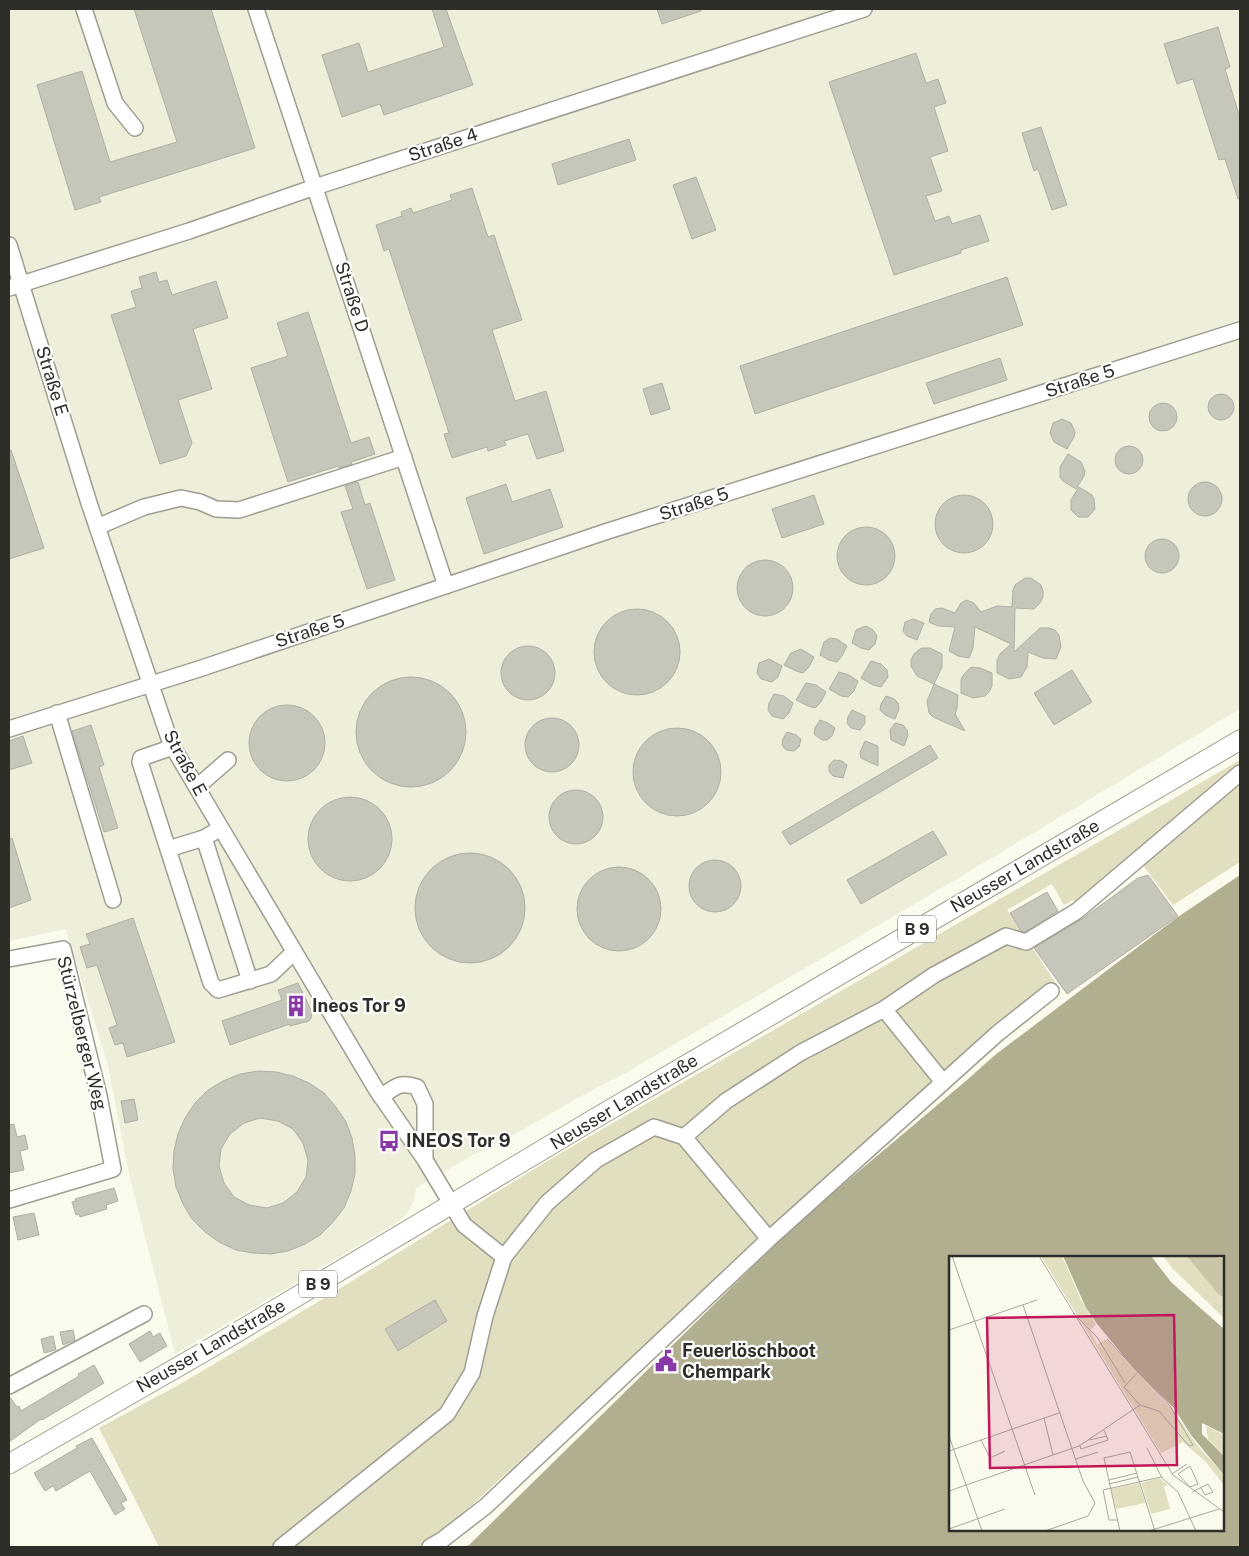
<svg xmlns="http://www.w3.org/2000/svg" width="1249" height="1556" font-family="'Public Sans',sans-serif">
<style>
.built{fill:#efeeda}
.green{fill:#e1dfbf}
.water{fill:#b1af90;fill-rule:evenodd}
.building{fill:#c7c6ba;stroke:#b0afa3;fill-rule:evenodd}
.lines{fill:none;stroke-linecap:round;stroke-linejoin:round}
.minor-casing{stroke:#9e9d92;stroke-width:18}
.major-casing{stroke:#9e9d92;stroke-width:21}
.minor{stroke:#fff;stroke-width:15}
.major{stroke:#fff;stroke-width:19}
.labels{text-anchor:middle;stroke-width:4.5;stroke-linejoin:round;paint-order:stroke}
.shield{fill:#fff;stroke:#6d6d69;stroke-width:1}
.shield-label{font-size:16px;font-weight:bold;fill:#2e2e29}
.street-label{font-size:18px;fill:#2e2e29;stroke:#fff}
.poi-label{font-size:18px;font-weight:bold;fill:#2e2e29;stroke:#fff;text-anchor:start}
.inset-road{fill:none;stroke:#a8a89f;stroke-width:1}
.view{fill:#c2185b;fill-opacity:0.15;stroke:#c2185b;stroke-width:2.5}
.inset-edge{fill:none;stroke:#2e2e29;stroke-width:2.5}
</style>
<rect width="100%" height="100%" fill="#fafaed"/>
<path class="built" d="M9 9H1240V709L930 895 627 1072 574 1100 501 1142 473 1155 416 1188 414 1200 407 1214 396 1223 175 1354 129 1174 108 1065 66 929 9 941Z"/>
<path class="green" d="M1240 760V862L1173 905 1134 853 1075 903 1073 900 1064 905 1052 884 1007 910 1055 982 836 1171 426 1547H159L99 1428 182 1383 318 1302 549 1160Z"/>
<path class="water" d="M1240 875V1547H464L469 1545 795 1225 967 1080 995 1055 1175 919ZM950 1257H1223V1530H950Z"/>
<path class="building" d="M134 9H211L255 148 99 197 101 202 75 210 37 85 82 71 110 162 177 142Z
M432 9H446L473 85 384 115 380 104 342 117 322 55 359 43 368 72 444 47Z
M657 9H700L701 11 662 24Z
M1218 27 1230 67 1225 69 1240 118V198L1238 199 1225 159 1219 160 1193 79 1177 84 1164 44Z
M916 53 926 83 938 79 946 103 934 107 948 151 930 157 942 191 926 196 935 221 949 216 952 224 980 215 989 241 961 250V253L894 275 829 82Z
M1041 127 1067 205 1052 210 1038 169 1034 171 1022 133Z
M629 139 636 160 558 185 552 164Z
M696 177 716 230 692 239 673 185Z
M472 188 488 237 494 235 522 320 492 330 515 401 546 391 564 451 537 459 528 434 504 441 506 445 488 451 487 447 452 458 444 434 449 433 389 249 384 251 376 225 402 216 401 212 411 208 413 213 452 200 450 195Z
M156 272 159 282 167 280 172 295 216 281 228 318 193 329 212 389 178 400 192 443 186 456 160 464 111 315 136 307 131 291 142 288 139 277Z
M1007 277 1023 325 755 414 740 366Z
M308 312 351 443 369 437 375 454 351 462 352 464 339 468 338 466 288 482 251 368 288 356 277 323Z
M1000 358 1007 380 934 404 926 383Z
M662 383 670 409 651 415 643 389Z
M1208 407a13 13 0 1 1 26 0a13 13 0 1 1-26 0Z
M1149 417a14 14 0 1 1 28 0a14 14 0 1 1-28 0Z
M1062 419 1071 423 1075 432 1074 437 1067 449 1054 442 1050 433 1053 423Z
M1115 460a14 14 0 1 1 28 0a14 14 0 1 1-28 0Z
M9 450H11L44 548 9 559Z
M1068 454 1081 462 1085 471 1084 476 1076 489 1063 481 1060 477V467Z
M1188 499a17 17 0 1 1 34 0a17 17 0 1 1-34 0Z
M358 482 365 505 370 503 395 580 367 589 341 512 353 509 345 486Z
M506 484 512 502 550 489 563 527 484 554 466 498Z
M1079 487 1092 495 1094 499 1095 509 1088 517H1078L1071 510V500Z
M814 495 824 524 782 538 772 509Z
M935 524a29 29 0 1 1 58 0a29 29 0 1 1-58 0Z
M837 556a29 29 0 1 1 58 0a29 29 0 1 1-58 0Z
M1145 556a17 17 0 1 1 34 0a17 17 0 1 1-34 0Z
M737 588a28 28 0 1 1 56 0a28 28 0 1 1-56 0Z
M1025 578H1031L1041 585 1043 591V597L1040 603 1034 609 1015 608 1014 652 1040 628H1049L1055 630 1059 635 1061 647 1056 659 1043 658 1028 652 1027 667 1021 677 1009 679 997 673V660L1000 654 1011 644 975 627 973 648 969 658 958 656 949 651 955 627 938 626 929 622 931 614 935 609 942 608 955 613 961 603 966 600 974 603 981 612 997 606 1012 607 1013 590 1015 585Z
M594 652a43 43 0 1 1 86 0a43 43 0 1 1-86 0Z
M913 619 924 623 917 640 907 636 903 631 905 622Z
M866 626 873 630 877 636 875 644 869 650 861 648 852 643 856 630Z
M830 638 837 639 847 646 842 656 837 662 829 660 820 655 824 642Z
M501 673a27 27 0 1 1 54 0a27 27 0 1 1-54 0Z
M921 648H930L942 654V667L934 684 917 676 911 666V660L914 654Z
M801 649 814 657 809 667 803 673 796 671 784 665 791 653Z
M769 659 782 666 778 677 772 682 761 679 757 673 759 663Z
M871 661 881 664 887 670 888 677 881 687 873 685 861 678Z
M971 667 980 668 992 673V686L989 692 985 696 973 698 961 693V679L964 674Z
M1072 670 1092 702 1054 725 1034 693Z
M839 672 849 675 858 681 854 691 848 697 841 696 829 689Z
M356 732a55 55 0 1 1 110 0a55 55 0 1 1-110 0Z
M806 683 816 685 826 692 821 702 815 708 808 706 796 700Z
M934 684 958 695 957 708 955 714 965 731 933 717 929 713 927 701Z
M774 694 784 696 793 703 789 713 783 719 772 716 768 710 769 703Z
M886 696 894 699 898 703 899 709 895 719 885 715 880 710 881 704Z
M249 743a38 38 0 1 1 76 0a38 38 0 1 1-76 0Z
M852 710 865 716V723L860 730 851 728 847 723 848 717Z
M525 745a27 27 0 1 1 54 0a27 27 0 1 1-54 0Z
M820 720 828 723 835 728 832 736 827 740H822L814 734 815 728Z
M895 723 903 725 907 730 908 735 904 746 891 740 890 730Z
M91 725 104 765 99 767 118 828 104 832 72 731Z
M633 772a44 44 0 1 1 88 0a44 44 0 1 1-88 0Z
M787 732 796 735 801 739 799 747 794 751 786 750 782 745 783 739Z
M23 736 32 763 9 770V741Z
M865 741 878 746V766L861 758 860 752Z
M930 745 938 758 790 845 782 832Z
M834 760 842 761 847 765 843 778 833 776 829 771V765Z
M549 817a27 27 0 1 1 54 0a27 27 0 1 1-54 0Z
M308 839a42 42 0 1 1 84 0a42 42 0 1 1-84 0Z
M933 831 947 854 861 904 847 880Z
M12 838 31 900 9 908V839Z
M415 908a55 55 0 1 1 110 0a55 55 0 1 1-110 0Z
M689 886a26 26 0 1 1 52 0a26 26 0 1 1-52 0Z
M577 909a42 42 0 1 1 84 0a42 42 0 1 1-84 0Z
M1148 875 1178 916 1067 994 1034 948 1082 919 1138 878Z
M1047 892 1058 911 1025 932 1021 931 1010 913Z
M133 918 175 1042 127 1057 123 1043 115 1045 109 1028 117 1025 97 965 87 968 80 947 90 944 86 934Z
M298 983 312 1012 311 1018 309 1021 290 1026V1024L230 1045 222 1021 282 1000 278 990Z
M258 1071 276 1072 293 1076 309 1083 324 1093 336 1107 346 1122 352 1138 355 1156V1174L351 1191 344 1208 333 1222 320 1235 305 1244 288 1251 271 1254 253 1253 236 1250 219 1242 205 1232 192 1219 183 1204 176 1187 173 1169 174 1151 178 1134 185 1118 195 1103 208 1090 223 1081 240 1074ZM260 1118 278 1121 293 1129 303 1143 308 1160 306 1177 297 1192 283 1203 267 1208 249 1205 234 1197 224 1183 219 1166 221 1149 230 1134 244 1123Z
M134 1099 138 1120 125 1123 121 1101Z
M14 1124 17 1137 25 1135 28 1149 20 1151 24 1170 9 1173V1125Z
M114 1188 118 1201 106 1205 107 1209 80 1217 79 1214 76 1215 72 1202 76 1201 75 1199Z
M34 1213 39 1235 18 1240 13 1217Z
M435 1300 447 1321 398 1351 385 1329Z
M73 1330 75 1340 63 1345 60 1332Z
M150 1331 153 1337 160 1333 167 1346 140 1362 129 1344Z
M53 1336 56 1350 44 1353 41 1339Z
M94 1365 104 1383 42 1420 41 1419 9 1442V1396L17 1407 19 1406 21 1411 79 1376 78 1374Z
M92 1438 127 1500 121 1503 125 1509 115 1515 90 1471 56 1491 53 1486 45 1491 34 1473 77 1448 76 1446Z"/>
<g class="lines">
<g class="minor-casing">
<path id="minor" d="M84 9 115 103 135 128
M256 9 446 586
M9 245 89 503 171 744 376 1089 425 1160 464 1225 504 1257 485 1316 472 1373 447 1414 281 1547
M9 288 189 231 315 187 864 9
M97 527 144 507 181 498 200 502 216 509 239 510 404 457
M57 713 113 900
M9 729 202 668 605 532 1240 330
M173 747 141 758 140 762 211 983 218 990 271 974 294 952
M197 787 228 760
M221 828 204 838 250 981
M168 849 204 838
M9 959 63 949 99 1096 113 1169 9 1200
M884 1009 943 1082
M381 1097C395 1087 400 1081 417 1087L425 1104V1160
M684 1137 726 1101 800 1053 884 1009 934 975 1006 936 1026 942 1077 911 1240 773
M504 1257 547 1203 596 1160 654 1127 684 1137 769 1239
M9 1386 144 1314
M430 1547 442 1540 486 1506 769 1239 998 1033 1051 991"/>
</g>
<g class="major-casing">
<path id="major" d="M9 1464 209 1349 594 1119 1240 740"/>
</g>
<use href="#minor" class="minor"/>
<use href="#major" class="major"/>
</g>
<defs>
<g id="building-bare" transform="scale(1.725)"><path d="M-4-6H4V6H1V3H-1V6H-4ZM-2.5-4.3h1.7v1.8h-1.7ZM.8-4.3h1.7v1.8H.8ZM-2.5-1h1.7V.8h-1.7ZM.8-1h1.7V.8H.8Z" fill="#8838a7" stroke="#fff" stroke-width="2.5" paint-order="stroke"/></g>
<g id="bus-bare" transform="scale(1.725)"><path d="M-5-6H5V4H4V6H2V4H-2V6H-4V4H-5ZM-3.5-4V0h7V-4ZM-3.5 1.2v1.5H-2V1.2ZM2 1.2v1.5H3.5V1.2Z" fill="#8838a7" stroke="#fff" stroke-width="2.5" paint-order="stroke"/></g>
<g id="civic-bare" transform="scale(1.725)"><path d="M-.6-6.5H3V-4.5H.6V-3L4-1V1h2V6H-6V1h2V-1L-.6-3ZM-1.2 2.5V6h2.4V2.5Z" fill="#8838a7" stroke="#fff" stroke-width="2.5" paint-order="stroke"/></g>
</defs>
<g fill-rule="evenodd">
<use href="#building-bare" x="296" y="1006"/>
<use href="#bus-bare" x="389" y="1141"/>
<use href="#civic-bare" x="666" y="1361"/>
</g>
<g class="labels">
<g class="shield">
<rect x="898" y="915.5" width="38" height="27" rx="4"/>
<rect x="299" y="1270.5" width="38" height="27" rx="4"/>
</g>
<g class="shield-label">
<text x="917" y="935">B 9</text>
<text x="318" y="1290">B 9</text>
</g>
<g class="street-label">
<text transform="translate(443 145) rotate(-18)" y="6">Straße 4</text>
<text transform="translate(352 297) rotate(72)" y="6">Straße D</text>
<text transform="translate(52 381) rotate(73)" y="6">Straße E</text>
<text transform="translate(1080 381) rotate(-18)" y="6">Straße 5</text>
<text transform="translate(694 504) rotate(-18)" y="6">Straße 5</text>
<text transform="translate(310 631) rotate(-18)" y="6">Straße 5</text>
<text transform="translate(185 763) rotate(62)" y="6">Straße E</text>
<text transform="translate(1025 866) rotate(-30)" y="6">Neusser Landstraße</text>
<text transform="translate(82 1033) rotate(76)" y="6">Stürzelberger Weg</text>
<text transform="translate(624 1102) rotate(-31)" y="6">Neusser Landstraße</text>
<text transform="translate(211 1346) rotate(-30)" y="6">Neusser Landstraße</text>
</g>
<g class="poi-label">
<text x="312" y="1012">Ineos Tor 9</text>
<text x="406" y="1147">INEOS Tor 9</text>
<text x="682" y="1357">Feuerlöschboot<tspan x="682" dy="21">Chempark</tspan></text>
</g>
</g>
<g transform="translate(949 1256)">
<rect width="275" height="275" fill="#fafaed"/>
<path d="M92 0H113L132 44 147 69 141 74 148 89 157 83 227 158 247 188 275 219V229L256 205 234 186 212 197ZM214 0H275V62L223 12ZM257 170 275 179V199L259 183ZM210 222 219 229 215 230 221 253 202 258 192 227ZM190 227 196 247 167 253 162 233Z" fill="#e1dfbf"/>
<path d="M238 0H265L275 4V41L270 39Z" fill="#c7c5a5"/>
<path d="M114 0H202L222 26 275 73V178L253 167V178L275 200V219L242 179 225 152 186 114 149 69 137 52Z" fill="#b1af90"/>
<path class="inset-road" d="M3 0 86 239M90 0 224 219 275 256M74 49 134 225 146 247 139 260 96 275M124 57 148 81 176 127M0 74 88 44M188 117 175 131 191 149M95 162 104 199M0 180 33 275M32 184 41 202 56 195M140 184 158 180M131 190 132 193 159 184 155 174M198 192 213 222M0 195 110 157M127 203 149 196M241 210 249 228 241 231 229 218ZM223 218 238 208M160 224 188 217M160 228 189 221M0 235 130 190 191 149 210 155 240 190 244 189 221 150 158 83M243 236 259 228 264 236 256 239 252 232M169 264H160L154 234 212 221 229 236 247 275M0 273 56 253M171 275 155 202 181 196 206 275M200 275 270 253"/>
<path class="view" d="M225 59 228 209 41 212 38 62Z"/>
<rect width="275" height="275" class="inset-edge"/>
</g>
<rect width="1249" height="1556" fill="none" stroke="#2e2e29" stroke-width="20"/>
</svg>
